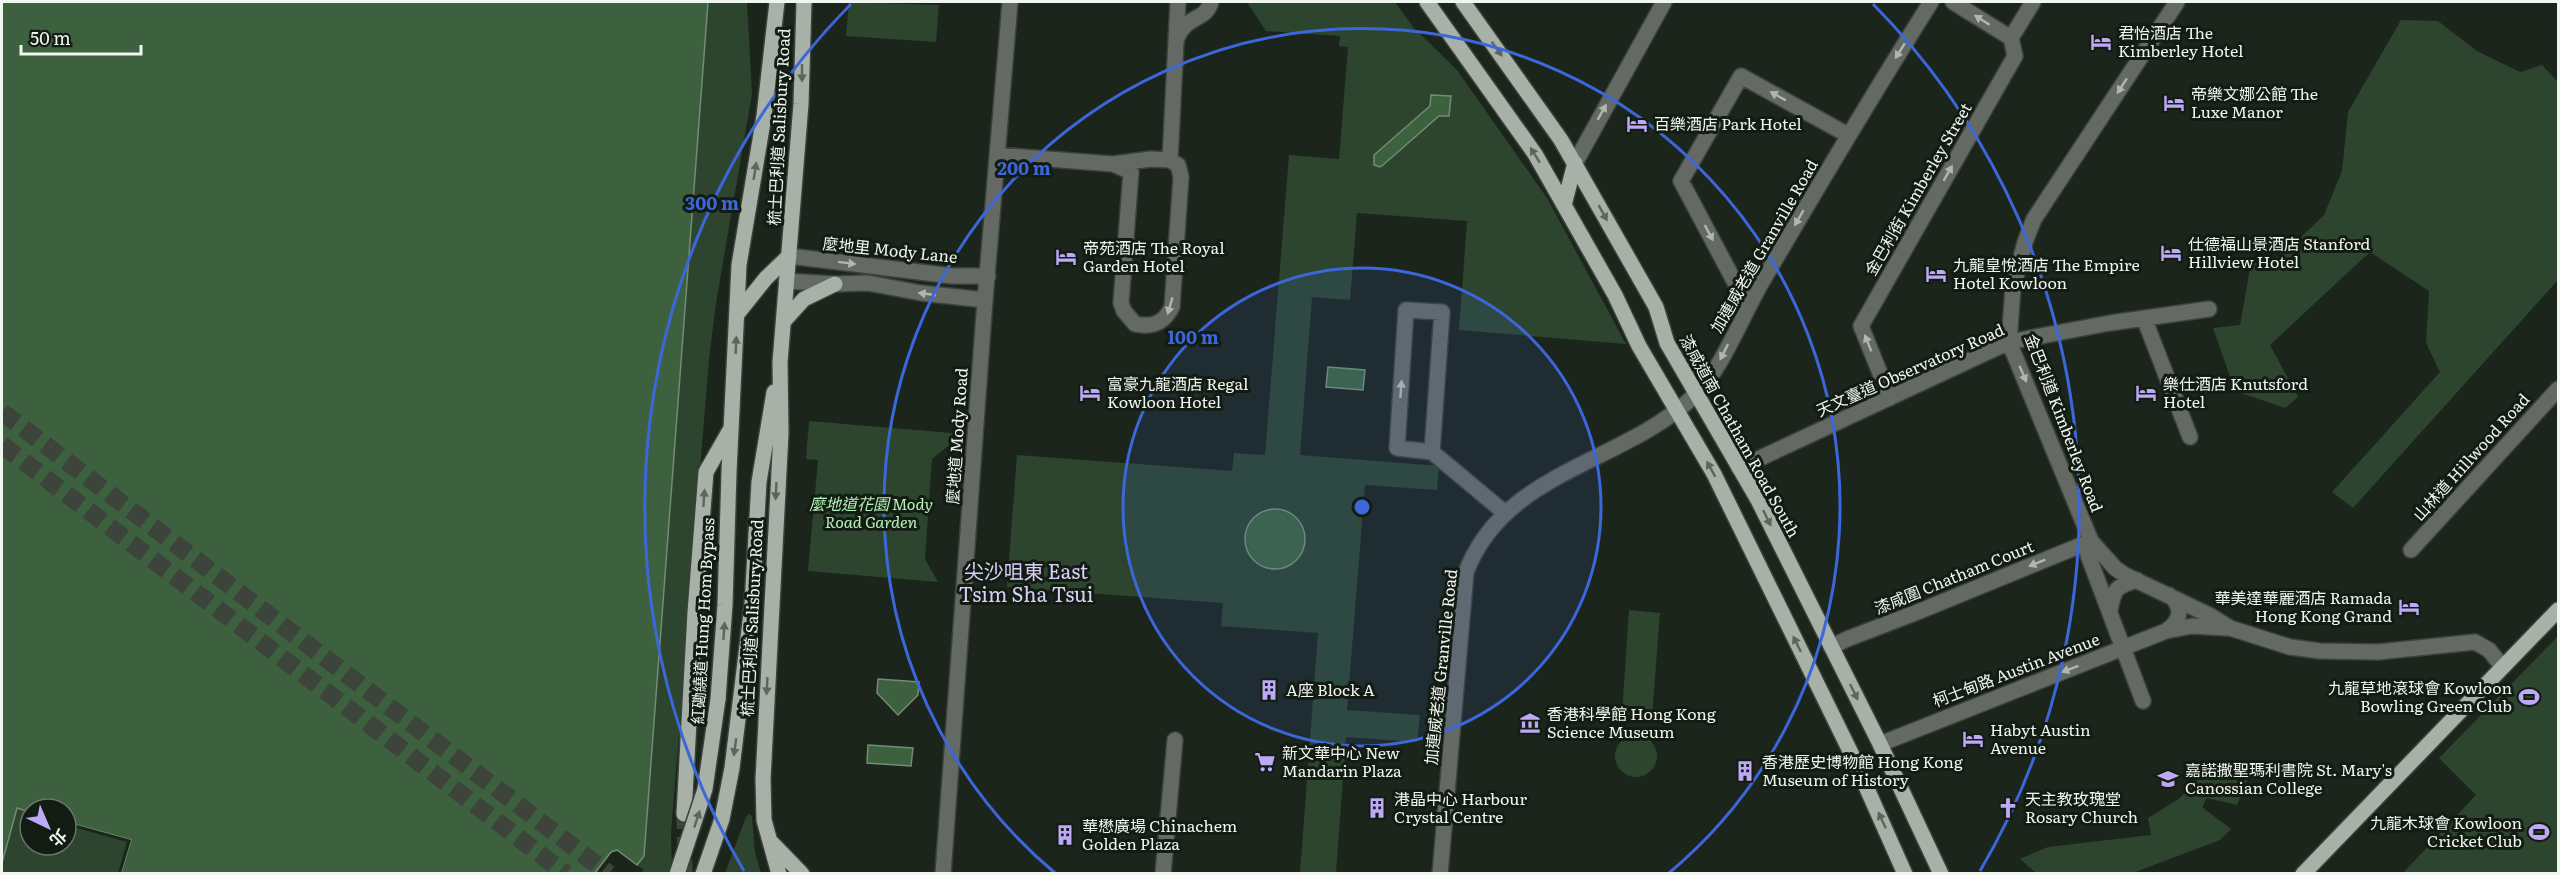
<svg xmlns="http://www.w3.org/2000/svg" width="2560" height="875" font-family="Literata,'Noto Sans TC',serif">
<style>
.green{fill:#2d442e}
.water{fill:#3d613f;stroke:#728d74;stroke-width:1.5}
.pier{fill:#1c251c}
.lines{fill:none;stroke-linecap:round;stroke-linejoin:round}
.major-tunnel{stroke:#3c443c;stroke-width:15;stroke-dasharray:15 8;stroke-linecap:butt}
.highway-tunnel{stroke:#3c443c;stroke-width:18;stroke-dasharray:18 9;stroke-linecap:butt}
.minor-casing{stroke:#3a423a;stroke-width:18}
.major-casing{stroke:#3a423a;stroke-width:18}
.minor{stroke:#646964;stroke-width:15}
.major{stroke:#a7b1a7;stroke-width:15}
.major-bridge-casing{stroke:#3a423a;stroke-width:18;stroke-linecap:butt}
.major-bridge{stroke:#a7b1a7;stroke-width:15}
.oneway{fill:#b0b6b0}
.oneway2{fill:#5d665d}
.ring{fill:none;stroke:#3c67db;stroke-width:3}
.labels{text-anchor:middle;stroke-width:6;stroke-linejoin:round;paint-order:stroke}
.poi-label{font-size:16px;fill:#eff5ef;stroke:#131c13;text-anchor:start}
.street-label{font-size:16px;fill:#eff5ef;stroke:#131c13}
.park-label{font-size:16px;font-style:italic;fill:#b6f2b9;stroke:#131c13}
.quarter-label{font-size:20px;fill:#d9cffa;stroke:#131c13}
.centre{fill:#3c67db;stroke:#131c13;stroke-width:3}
.ring-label{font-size:18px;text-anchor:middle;font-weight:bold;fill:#3c67db;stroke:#131c13;stroke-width:6;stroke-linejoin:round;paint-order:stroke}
</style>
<rect width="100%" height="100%" fill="#1c251c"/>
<path class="green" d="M708 2H747L752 94 716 303 709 359 671 833 672 873H643V869L637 865 644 856Z
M849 2 939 5 936 42 846 36Z
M1247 2H1395L1413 27 1457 70 1547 198 1626 344 1459 330 1467 221 1357 213 1350 300 1312 297 1300 455 1439 466 1437 490 1365 485 1347 710 1420 715 1417 742 1346 737 1336 873H1300L1318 633 1221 626 1223 603 1007 587 1017 455 1232 471 1234 453 1265 455 1289 155 1339 159 1348 47 1339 46 1340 36 1266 31Z
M2401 20 2438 21 2477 51 2520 72 2542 65 2558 82V280L2353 508 2332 492 2440 372 2426 343 2429 291 2370 252 2270 345 2298 397 2285 408 2235 391 2213 328 2240 325 2251 263 2281 256 2324 215 2342 171 2348 112Z
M809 421 963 434 932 459 925 559 938 582 808 571 818 460 806 459Z
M1629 610 1660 613 1652 716 1622 714Z
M2558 636V873L2402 874 2476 795 2439 758Z
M1615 756a21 21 0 1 1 42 0a21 21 0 1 1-42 0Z
M2207 768 2248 778 2237 805 2207 798 2202 807 2231 829 2220 840 2133 873H2036L2020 859 2048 847 2151 835 2148 818 2180 798Z
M17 808 30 812V845H66V822L131 840 121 873 2 874V863Z
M749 814 752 816 755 853 761 873H725L746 817Z"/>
<path class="water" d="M2 2H708L644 856 637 865 617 850 611 852 595 873H121L131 840 66 822V809H30V812L17 808 2 863Z
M1431 95 1451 96 1449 116H1439L1383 165 1380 167 1374 165V155L1430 106Z
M1328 367 1365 370 1363 390 1326 387Z
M1245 539a30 30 0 1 1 60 0a30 30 0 1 1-60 0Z
M878 679 919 682 918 695 898 715 877 693Z
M868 745 913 748 911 766 867 763Z"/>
<path class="pier" d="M66 822 131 840 121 873H118L127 842 66 825Z"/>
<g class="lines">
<path class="major-tunnel" d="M684 814 685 874"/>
<path class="highway-tunnel" d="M2 412 609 874
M2 445 566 874"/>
<g class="minor-casing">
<path id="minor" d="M1953 2 2011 38
M2177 2 2034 219 2025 242 2013 288 2009 342 2091 541 2115 568 2125 575 2209 615 2230 628 2290 647 2320 651 2378 652 2475 642 2489 650 2502 666
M1177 38C1186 15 1206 21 1211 2
M997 155 1113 164 1151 159 1170 160 1178 165 1181 177 1172 307C1164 323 1153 328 1135 324L1124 311 1121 303 1131 172 1113 164
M1170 160 1178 2
M1575 163 1664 2
M789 256 952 276H988
M786 281 835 284 868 283 921 293 985 300
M1748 307 1681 181 1741 76 1848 135
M2144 318 2190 437
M1890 398 1861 326 2015 56 2011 38 2033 2
M1432 452 1442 312 1406 310 1397 448 1432 452 1505 513
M1739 468 2009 342 2110 323 2209 309
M2091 541 2088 555 2143 701
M2411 550 2558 389
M2110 610C2114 589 2116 586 2137 580
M2166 631C2181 621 2184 607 2169 595
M1831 647 1847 639 1915 613 2091 541
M1880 744 2166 631 2192 626 2227 628
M943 874 985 300 1010 2
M1163 874 1175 740
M1440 874 1466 572C1506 469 1624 464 1695 395 1721 371 1743 314 1762 282 1817 188 1873 94 1931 2"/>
</g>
<g class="major-casing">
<path id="major" d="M1427 2 1535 154 1615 295 1639 346 1714 474 1852 755 1905 874
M1463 2 1561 140 1656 307 1667 343 1758 500 1880 744 1941 874
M1564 205 1575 163
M738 313 766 278 789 256
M784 321 804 299 835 284
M718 699 725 605 729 472 739 265 764 116 777 2
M684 814 695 612 706 472 730 430
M771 842 802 874
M703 874 722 819 732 768 752 605 759 482 774 392
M779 874 764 820 763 779 781 433 780 362 801 104 804 2
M2303 874 2558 610"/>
</g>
<use href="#minor" class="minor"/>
<use href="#major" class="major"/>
<g class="major-bridge-casing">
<path id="major-bridge" d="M677 874 705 789 718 699"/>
</g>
<use href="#major-bridge" class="major-bridge"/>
</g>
<defs><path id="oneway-solid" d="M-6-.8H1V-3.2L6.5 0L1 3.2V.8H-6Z" transform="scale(1.5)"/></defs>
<g class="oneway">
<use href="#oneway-solid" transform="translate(1982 20) rotate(-148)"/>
<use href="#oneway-solid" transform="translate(1900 51) rotate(122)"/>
<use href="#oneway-solid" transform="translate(2122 86) rotate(123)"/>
<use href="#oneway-solid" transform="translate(1778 96) rotate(-151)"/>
<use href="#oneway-solid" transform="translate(1602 112) rotate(-61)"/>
<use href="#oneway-solid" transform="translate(1948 173) rotate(-60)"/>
<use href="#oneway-solid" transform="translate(1799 218) rotate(120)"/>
<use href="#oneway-solid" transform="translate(1709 233) rotate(62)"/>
<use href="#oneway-solid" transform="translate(847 263) rotate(7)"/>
<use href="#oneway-solid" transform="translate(927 294) rotate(-172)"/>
<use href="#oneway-solid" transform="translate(1170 306) rotate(106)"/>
<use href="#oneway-solid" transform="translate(1868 343) rotate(-112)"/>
<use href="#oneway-solid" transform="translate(1724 352) rotate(117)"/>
<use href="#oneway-solid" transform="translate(2023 374) rotate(67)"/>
<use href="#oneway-solid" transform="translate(1401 389) rotate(-86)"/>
<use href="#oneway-solid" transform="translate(2037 563) rotate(158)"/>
<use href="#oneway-solid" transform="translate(2070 669) rotate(159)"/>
</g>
<g class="oneway2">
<use href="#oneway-solid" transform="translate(1497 49) rotate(54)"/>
<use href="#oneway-solid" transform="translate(802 73) rotate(90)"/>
<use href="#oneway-solid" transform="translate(1535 155) rotate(-122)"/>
<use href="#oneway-solid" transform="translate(755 171) rotate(-81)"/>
<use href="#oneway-solid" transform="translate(1603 213) rotate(61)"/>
<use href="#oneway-solid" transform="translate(736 345) rotate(-88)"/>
<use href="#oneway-solid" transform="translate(1711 469) rotate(-119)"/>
<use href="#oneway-solid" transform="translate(776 491) rotate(93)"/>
<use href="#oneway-solid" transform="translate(704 498) rotate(-86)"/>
<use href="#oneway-solid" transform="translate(1767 518) rotate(64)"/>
<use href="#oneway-solid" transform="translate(724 631) rotate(-86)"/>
<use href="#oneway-solid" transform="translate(1797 644) rotate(-116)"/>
<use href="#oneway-solid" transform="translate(767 686) rotate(93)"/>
<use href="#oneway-solid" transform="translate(1854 692) rotate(64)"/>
<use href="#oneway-solid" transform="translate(735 747) rotate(98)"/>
<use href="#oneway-solid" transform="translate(697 819) rotate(-72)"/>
<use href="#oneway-solid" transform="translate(1882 820) rotate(-115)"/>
</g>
<circle cx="1362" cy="507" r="239" fill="#3c67db" fill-opacity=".12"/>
<g class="ring">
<circle cx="1362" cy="507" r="239"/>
<path d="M1055 873A478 478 0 1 1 1669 873"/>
<path d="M744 871A717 717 0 0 1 851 4M1873 4A717 717 0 0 1 1980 871"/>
</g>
<defs>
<g id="hotel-bare" transform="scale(1.62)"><path d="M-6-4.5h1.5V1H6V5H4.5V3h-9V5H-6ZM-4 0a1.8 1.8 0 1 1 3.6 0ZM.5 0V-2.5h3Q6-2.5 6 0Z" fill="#bda9f5" stroke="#131c13" stroke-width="2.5" paint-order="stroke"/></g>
<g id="building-bare" transform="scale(1.62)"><path d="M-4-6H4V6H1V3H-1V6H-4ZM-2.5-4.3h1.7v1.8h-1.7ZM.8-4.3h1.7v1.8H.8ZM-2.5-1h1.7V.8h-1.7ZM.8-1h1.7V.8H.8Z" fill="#bda9f5" stroke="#131c13" stroke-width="2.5" paint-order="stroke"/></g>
<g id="stadium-bare" transform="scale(1.62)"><path d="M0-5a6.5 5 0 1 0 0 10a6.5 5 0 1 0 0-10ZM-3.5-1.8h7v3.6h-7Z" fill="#bda9f5" stroke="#131c13" stroke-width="2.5" paint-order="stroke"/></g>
<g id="museum-bare" transform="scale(1.62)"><path d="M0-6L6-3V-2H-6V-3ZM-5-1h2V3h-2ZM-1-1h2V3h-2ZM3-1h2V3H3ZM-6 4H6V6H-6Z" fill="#bda9f5" stroke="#131c13" stroke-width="2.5" paint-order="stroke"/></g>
<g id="supermarket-bare" transform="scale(1.62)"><path d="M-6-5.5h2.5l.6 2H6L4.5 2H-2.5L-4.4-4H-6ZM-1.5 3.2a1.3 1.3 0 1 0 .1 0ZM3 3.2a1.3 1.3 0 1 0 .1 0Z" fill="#bda9f5" stroke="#131c13" stroke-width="2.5" paint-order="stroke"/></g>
<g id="school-bare" transform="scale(1.62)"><path d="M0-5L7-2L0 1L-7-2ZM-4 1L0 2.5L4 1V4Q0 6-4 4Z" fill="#bda9f5" stroke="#131c13" stroke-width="2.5" paint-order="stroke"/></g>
<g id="church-bare" transform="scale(1.62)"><path d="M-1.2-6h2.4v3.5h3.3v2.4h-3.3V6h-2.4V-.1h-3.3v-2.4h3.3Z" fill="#bda9f5" stroke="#131c13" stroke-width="2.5" paint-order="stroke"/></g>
</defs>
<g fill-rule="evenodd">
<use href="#hotel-bare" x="2101" y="42"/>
<use href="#hotel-bare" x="2174" y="103"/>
<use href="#hotel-bare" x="1637" y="124"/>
<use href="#hotel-bare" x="2171" y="253"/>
<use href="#hotel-bare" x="1066" y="257"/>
<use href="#hotel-bare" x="1936" y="274"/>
<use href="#hotel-bare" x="1090" y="393"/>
<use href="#hotel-bare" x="2146" y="393"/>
<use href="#hotel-bare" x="2409" y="607"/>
<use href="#building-bare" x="1269" y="690"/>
<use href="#stadium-bare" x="2529" y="697"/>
<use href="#museum-bare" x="1530" y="723"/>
<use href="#hotel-bare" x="1973" y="739"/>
<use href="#supermarket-bare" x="1265" y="762"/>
<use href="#building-bare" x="1745" y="771"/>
<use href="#school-bare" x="2168" y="779"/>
<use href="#building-bare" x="1377" y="808"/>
<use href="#church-bare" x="2008" y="808"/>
<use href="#stadium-bare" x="2539" y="832"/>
<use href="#building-bare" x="1065" y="835"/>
</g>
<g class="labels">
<g class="poi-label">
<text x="2118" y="39">君怡酒店 The<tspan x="2118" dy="18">Kimberley Hotel</tspan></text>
<text x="2191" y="100">帝樂文娜公館 The<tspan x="2191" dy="18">Luxe Manor</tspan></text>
<text x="1654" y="130">百樂酒店 Park Hotel</text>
<text x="2188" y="250">仕德福山景酒店 Stanford<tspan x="2188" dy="18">Hillview Hotel</tspan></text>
<text x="1083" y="254">帝苑酒店 The Royal<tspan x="1083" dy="18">Garden Hotel</tspan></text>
<text x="1953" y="271">九龍皇悅酒店 The Empire<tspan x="1953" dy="18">Hotel Kowloon</tspan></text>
<text x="1107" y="390">富豪九龍酒店 Regal<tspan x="1107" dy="18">Kowloon Hotel</tspan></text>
<text x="2163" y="390">樂仕酒店 Knutsford<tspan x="2163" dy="18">Hotel</tspan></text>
<text x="2392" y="604" text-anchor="end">華美達華麗酒店 Ramada<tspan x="2392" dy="18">Hong Kong Grand</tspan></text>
<text x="2512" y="694" text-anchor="end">九龍草地滾球會 Kowloon<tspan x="2512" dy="18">Bowling Green Club</tspan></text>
<text x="1286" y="696">A座 Block A</text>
<text x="1547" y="720">香港科學館 Hong Kong<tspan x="1547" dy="18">Science Museum</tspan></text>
<text x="1990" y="736">Habyt Austin<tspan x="1990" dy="18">Avenue</tspan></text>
<text x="1282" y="759">新文華中心 New<tspan x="1282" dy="18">Mandarin Plaza</tspan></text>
<text x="1762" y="768">香港歷史博物館 Hong Kong<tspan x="1762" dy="18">Museum of History</tspan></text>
<text x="2185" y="776">嘉諾撒聖瑪利書院 St. Mary's<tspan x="2185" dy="18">Canossian College</tspan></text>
<text x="1394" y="805">港晶中心 Harbour<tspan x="1394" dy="18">Crystal Centre</tspan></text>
<text x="2025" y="805">天主教玫瑰堂<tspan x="2025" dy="18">Rosary Church</tspan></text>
<text x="2522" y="829" text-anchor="end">九龍木球會 Kowloon<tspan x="2522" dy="18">Cricket Club</tspan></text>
<text x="1082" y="832">華懋廣場 Chinachem<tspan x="1082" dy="18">Golden Plaza</tspan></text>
</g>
<g class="street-label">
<text transform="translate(779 127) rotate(-87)" y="6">梳士巴利道 Salisbury Road</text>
<text transform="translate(1918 189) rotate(-60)" y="6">金巴利街 Kimberley Street</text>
<text transform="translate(1764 246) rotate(-60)" y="6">加連威老道 Granville Road</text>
<text transform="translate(890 250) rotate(6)" y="6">麼地里 Mody Lane</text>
<text transform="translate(1910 370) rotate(-24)" y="6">天文臺道 Observatory Road</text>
<text transform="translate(2064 423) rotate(69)" y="6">金巴利道 Kimberley Road</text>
<text transform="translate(957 436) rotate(-86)" y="6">麼地道 Mody Road</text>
<text transform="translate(1740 436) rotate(61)" y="6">漆咸道南 Chatham Road South</text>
<text transform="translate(2471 457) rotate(-48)" y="6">山林道 Hillwood Road</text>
<text transform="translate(1954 577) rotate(-22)" y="6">漆咸圍 Chatham Court</text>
<text transform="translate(752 618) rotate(-87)" y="6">梳士巴利道 Salisbury Road</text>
<text transform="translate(703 621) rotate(-87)" y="6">紅磡繞道 Hung Hom Bypass</text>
<text transform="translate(1441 667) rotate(-84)" y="6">加連威老道 Granville Road</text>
<text transform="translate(2016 670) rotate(-21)" y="6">柯士甸路 Austin Avenue</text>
</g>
<g class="park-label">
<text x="871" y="510">麼地道花園 Mody<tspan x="871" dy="18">Road Garden</tspan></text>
</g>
<g class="quarter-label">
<text x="1026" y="579">尖沙咀東 East<tspan x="1026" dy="23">Tsim Sha Tsui</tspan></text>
</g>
</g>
<circle cx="1362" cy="507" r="9" class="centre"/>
<g class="ring-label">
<text x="1024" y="175">200 m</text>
<text x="712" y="210">300 m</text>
<text x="1193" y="344">100 m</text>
</g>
<rect width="2560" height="875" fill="none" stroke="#eff5ef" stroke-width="6"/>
<g transform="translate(48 827) rotate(136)"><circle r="28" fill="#131c13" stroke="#6b736b" stroke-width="1.5"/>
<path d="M0-4.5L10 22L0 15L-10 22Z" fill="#bda9f5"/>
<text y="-9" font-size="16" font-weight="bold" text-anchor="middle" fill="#eff5ef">北</text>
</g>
<path d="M21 45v9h120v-9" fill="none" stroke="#eff5ef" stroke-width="3"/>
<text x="30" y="45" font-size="18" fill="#eff5ef" stroke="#131c13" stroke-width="4.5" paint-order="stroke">50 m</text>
</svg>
